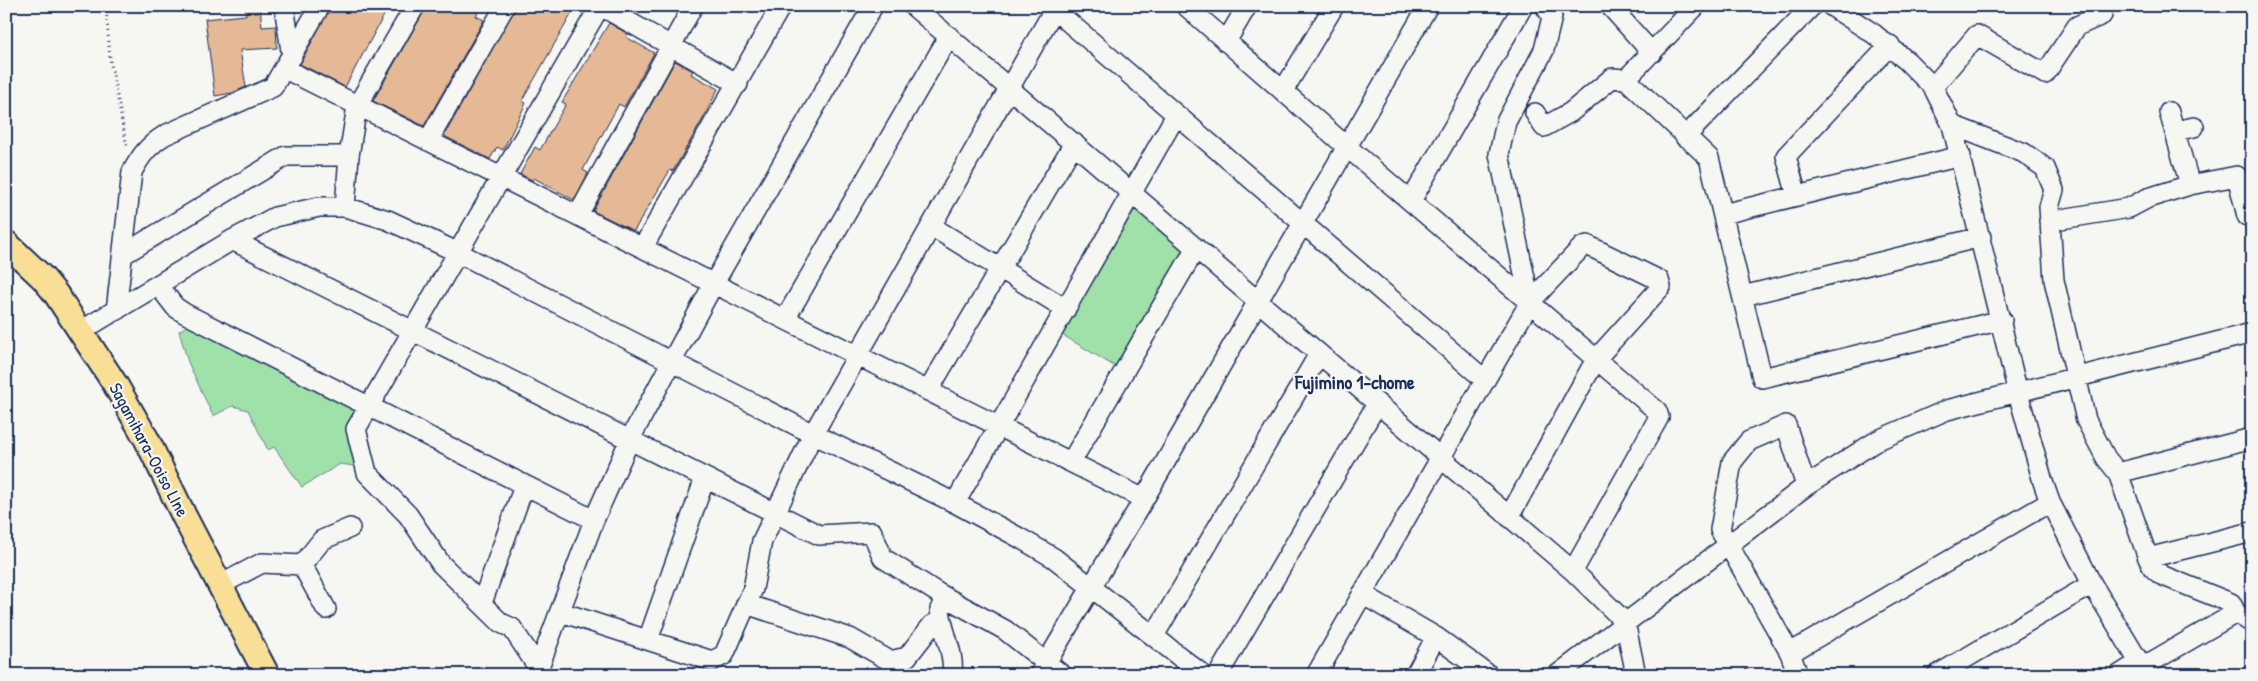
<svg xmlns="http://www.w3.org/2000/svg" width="2258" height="681" font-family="'Patrick Hand',sans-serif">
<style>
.green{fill:#a0e0a9;stroke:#5e8884}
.building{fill:#e5b896;stroke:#1b2f5e}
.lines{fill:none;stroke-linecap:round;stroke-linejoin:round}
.minor-casing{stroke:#1b2f5e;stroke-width:22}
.major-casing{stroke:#1b2f5e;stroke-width:28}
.path{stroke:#1b2f5e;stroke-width:3;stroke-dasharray:1 4;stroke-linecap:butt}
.minor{stroke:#f6f6f2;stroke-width:19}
.major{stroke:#f9df96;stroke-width:24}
.labels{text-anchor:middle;stroke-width:4.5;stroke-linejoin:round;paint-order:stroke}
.street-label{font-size:18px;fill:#1b2f5e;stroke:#f6f6f2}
.neighbourhood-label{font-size:19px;font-weight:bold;fill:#1b2f5e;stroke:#f6f6f2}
</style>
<rect width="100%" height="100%" fill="#f6f6f2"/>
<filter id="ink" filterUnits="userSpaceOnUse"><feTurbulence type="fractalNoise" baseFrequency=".02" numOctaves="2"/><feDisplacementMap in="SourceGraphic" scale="10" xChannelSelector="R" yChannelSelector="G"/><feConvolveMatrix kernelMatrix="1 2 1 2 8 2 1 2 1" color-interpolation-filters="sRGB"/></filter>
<g filter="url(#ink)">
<path class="green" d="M1136 207 1183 245 1185 251 1119 369 1061 334Z
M188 325 360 410 354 466 340 464 302 487 274 447 268 450 248 410 233 406 213 416 188 362 179 331Z"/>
<path class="building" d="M245 6H260L262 27 276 26 277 48 240 50 246 87 232 93 215 96 205 19 246 15Z
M331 6H389L345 87 300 64Z
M427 6H482L476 16 484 20 424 126 373 101Z
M516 6H576L522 101 526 103 503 150 497 147 490 159 444 136Z
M609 23 628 34 626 37 654 53 624 107 619 104 597 144 583 170 588 173 574 200 534 178 532 180 520 174 535 147 540 150 566 104 562 102Z
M675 61 693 71 691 74 718 89 704 117 673 171 670 170 634 231 593 211Z"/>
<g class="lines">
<g class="minor-casing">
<path id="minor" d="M284 6 292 57
M601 6 738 84
M913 6 1573 571 1625 622 1635 670 1634 675
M1050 6 1485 380
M1186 6 1347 147 1657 411 1659 417 1573 571
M1610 6 1652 53
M1831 6 1874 34 1907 61 1933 87 1952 125 2018 393 2043 482 2050 502 2092 584 2147 675
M1226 42 1247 6
M285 69 1144 499
M1626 79 1696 6
M1933 87 1977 35 2045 74 2077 26 2102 15
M1283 91 1334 6
M2169 112 2190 185
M1535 113 1544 127 1571 112 1612 78 1626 79 1709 158 1762 378 2002 320
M1952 125 2024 153 2045 168 2054 190 2049 207 2054 280 2086 420 2106 458 2118 473 2148 558 2153 568 2161 575 2231 603 2236 613 2252 623
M2175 131 2194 127
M1685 137 1812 6
M428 141 505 6
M1797 196 1786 156 1890 45
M1411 201 1523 6
M345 207 349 156 357 106 415 6
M1723 214 1961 156
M578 215 693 6
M2049 221 2129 208 2148 198 2190 185 2237 176 2247 216 2252 215
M931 226 1066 309
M232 240 819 535 872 532 883 558 938 593 1005 630 1062 675
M643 247 781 6
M124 254 286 156H349
M158 285 175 307 184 313 594 520
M1743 296 1981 237
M1530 302 1499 154 1506 122 1544 50 1552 17 1545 6
M116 311 132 172C141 155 149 145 165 135L273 87 320 6
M785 319 949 36
M81 331 232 240 275 217 319 207H345L388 220 459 253 813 434 955 503 1018 537 1054 558 1203 675
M928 391 1074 143
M1071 462 1196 248
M2118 473 2252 438
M955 503 1176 115
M2148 558 2252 532
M302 565 322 540 350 528
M220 585 262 563 302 565 326 609
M1362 594 1436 637 1489 675
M482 603 524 486
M746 604 850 638 890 661 907 657 932 625 941 621
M940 609C942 632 955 652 952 675
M561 612 712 661 724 655 753 589 762 541 813 434 1056 6
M1154 636 1319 354
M648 640 705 478
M1790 653 2050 502
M539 667 594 520 630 439 714 283 873 6
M543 675 512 628 501 623 441 564 408 515 367 473 356 429 600 6
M1039 675 1144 499 1428 6
M1218 675 1377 404
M1316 675 1530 302 1582 247 1587 245 1659 280 1661 287 1596 359 1509 517
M1415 675 1436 637
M1557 675 1806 486 1878 440 1947 410 2252 333
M1798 675 1790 653 1720 530 1732 462 1749 441 1786 425 1806 486
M1937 675 2092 584
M2119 675 2130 668 2153 661 2236 613"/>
</g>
<g class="major-casing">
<path id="major" d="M6 243 43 278 56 294 115 384 147 440 184 516 267 675"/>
</g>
<path class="path" d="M106 6 110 59 127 147"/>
<use href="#minor" class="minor"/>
<use href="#major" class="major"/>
</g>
</g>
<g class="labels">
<g class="street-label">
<text transform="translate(149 450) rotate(62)" y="6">Sagamihara-Ooiso LIne</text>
</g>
<g class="neighbourhood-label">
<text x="1355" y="389">Fujimino 1-chome</text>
</g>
</g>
<rect width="2258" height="681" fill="none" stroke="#f6f6f2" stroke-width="25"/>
<rect x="12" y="12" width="2233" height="656" fill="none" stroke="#1b2f5e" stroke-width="2" filter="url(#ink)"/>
</svg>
